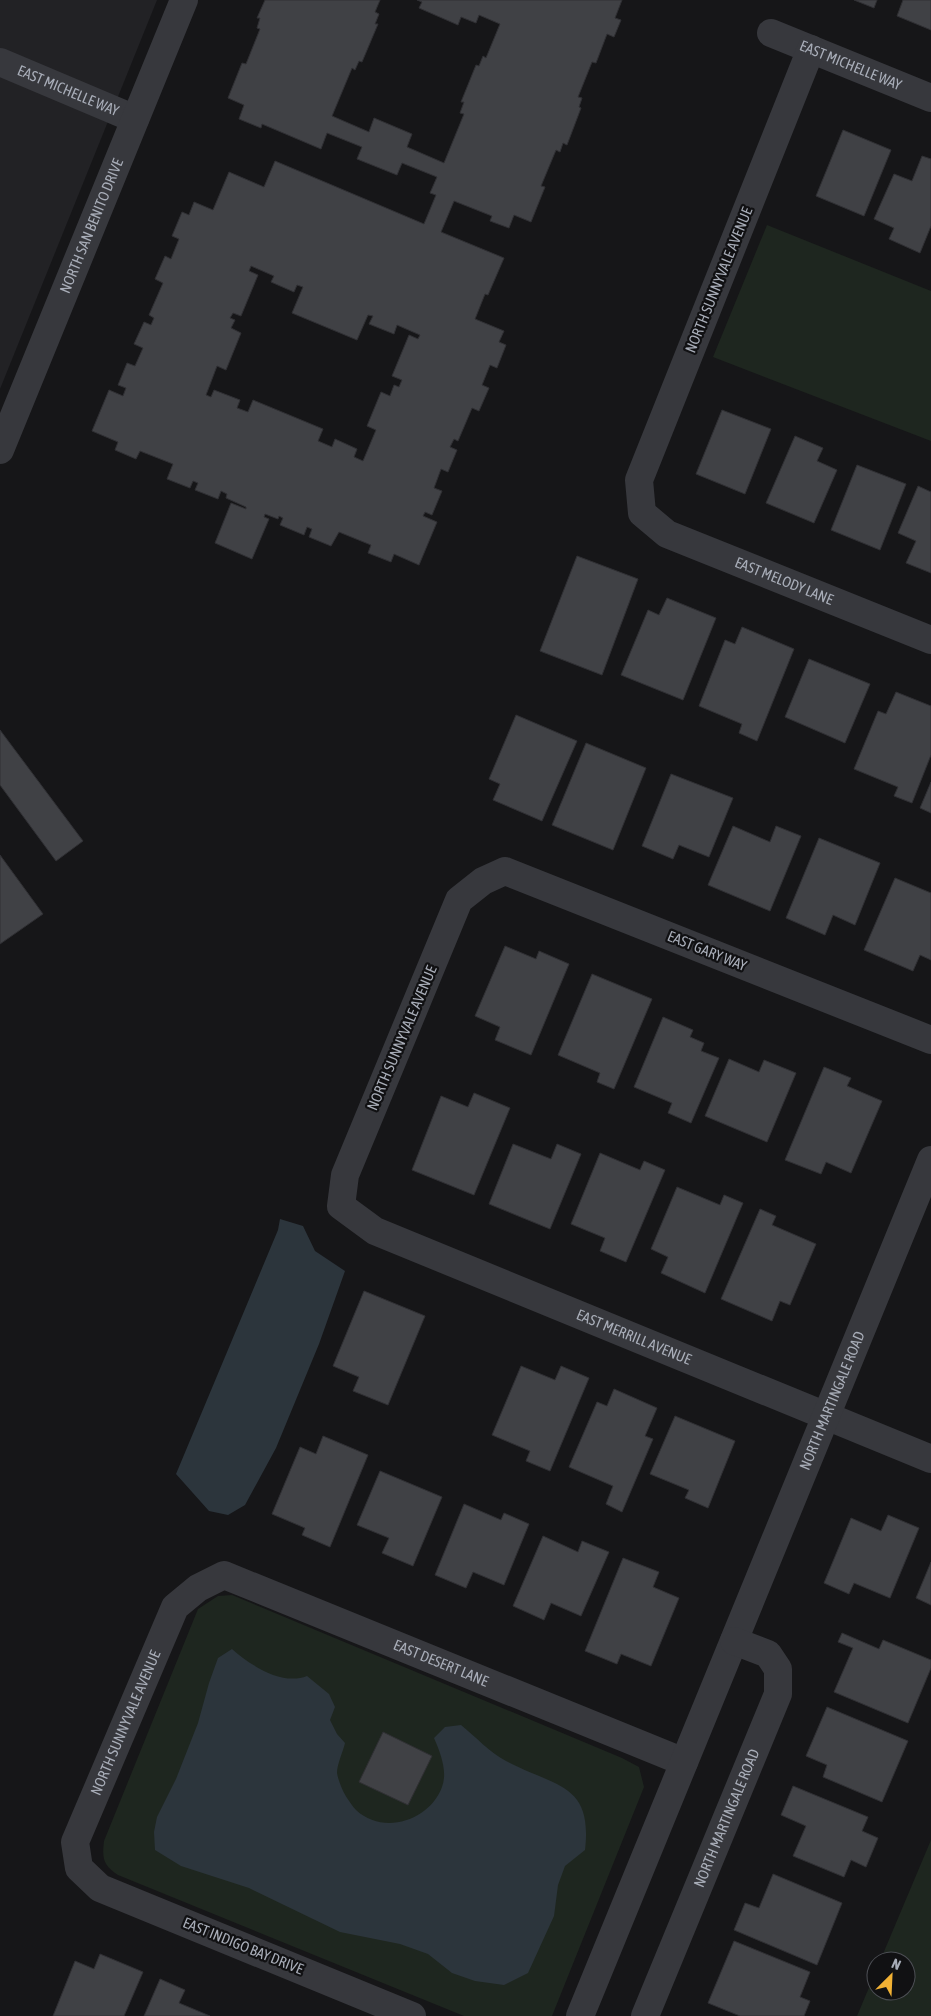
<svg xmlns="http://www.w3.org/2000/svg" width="931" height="2016" font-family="'Asap Condensed',sans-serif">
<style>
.built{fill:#222225}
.green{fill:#1e261f}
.water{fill:#2c353c}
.building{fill:#404145;stroke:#303034;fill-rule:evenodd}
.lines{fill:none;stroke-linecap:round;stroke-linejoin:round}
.street{stroke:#37383d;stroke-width:28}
.labels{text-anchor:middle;stroke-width:4.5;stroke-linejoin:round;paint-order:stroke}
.street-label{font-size:15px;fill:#a8adb8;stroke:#111113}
</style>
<rect width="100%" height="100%" fill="#161618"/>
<path class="built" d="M0 0H157L0 389Z"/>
<path class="green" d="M767 225 931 291V441L713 357Z
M232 1595 622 1758 639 1767 644 1787 552 2016H464L118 1875C103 1865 102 1859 104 1841L198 1609 218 1596Z
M931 1840V2016H857L876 1971V1991H906V1961H880Z"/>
<path class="water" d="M280 1219 303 1226 315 1251 345 1271 319 1344 276 1448 245 1505 228 1515 209 1511 176 1474 278 1230Z
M232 1649C250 1665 282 1686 307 1676L329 1694 335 1707 330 1720 337 1734 345 1743C343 1752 337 1764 337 1773 338 1780 343 1792 347 1798 350 1802 353 1807 356 1810 384 1836 430 1820 442 1787 448 1771 440 1752 434 1738L445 1727 461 1725C475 1736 490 1753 506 1761 554 1787 593 1782 585 1850L565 1866 558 1885 554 1916 528 1973 504 1985 475 1981 452 1973 428 1954 400 1944 340 1932 249 1888 181 1866 155 1850 154 1832 157 1817 176 1779 198 1723 209 1683 218 1658Z"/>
<path class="building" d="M265 0H380L375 12 379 14 375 24H378L362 62 359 61 355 70 352 68 332 116 369 132 374 118 412 134 407 147 444 163 464 114 460 113 464 102H461L476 65 479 66 483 56 486 58 500 24 479 15 476 23 461 17 458 25 419 8 422 2 417 0H622L615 18 621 20 614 37 607 34 596 63 592 62 578 97 582 98 579 107 581 108 567 145 563 143 560 152 556 150 541 186 545 187 531 222 514 215 509 228 490 221 492 216 454 201 441 232 504 258 488 295 485 294 475 319 504 331 499 342 506 345 497 368 490 365 482 385 489 388 479 411 472 408 458 441 454 439 450 447 457 450 448 472 441 469 434 488 442 491 432 515 425 512 423 516 437 522 419 565 394 554 391 562 368 553 371 545 339 532 331 546 309 537 312 529 307 527 304 535 280 525 283 518 279 516 278 519 265 514 264 517 269 519 252 559 215 543 231 503 246 509V507L226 498 227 494 221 491 218 499 195 490 198 483 193 481 190 488 167 479 173 464 140 451 136 459 115 450 118 442 92 431 109 390 123 396 126 388 118 385 127 363 135 366 143 348 134 344 144 322 151 325 154 318 149 315 163 283 155 279 165 256 171 259 179 239 172 236 182 212 189 215 194 202 213 210 229 172 264 187 275 161 424 224 436 195 430 193 437 177 402 163 397 175 357 159 362 147 327 133 321 149 262 124 261 128 239 119 244 105 228 98 242 63 246 64 260 29 257 28 260 18H257ZM251 266 274 276 271 282 294 292 297 285 303 287 292 313 357 340 368 315 373 316 369 324 394 334 397 325 420 335 418 339 409 335 392 376 402 380 399 387 394 385 390 396 381 392 367 426 376 430 363 461 354 457 357 449 335 439 332 447 318 441 323 429 253 400 248 412 237 408 240 400 214 390 211 397 206 395 217 366 226 370 241 333 231 328 235 320 230 318 233 313 241 316 258 275 249 271Z
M854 0H877L874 8Z
M903 0H931V30L897 16Z
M843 130 891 150 864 216 816 196Z
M922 156 931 159V226L920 253 889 239 894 228 874 219 894 174 912 181Z
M722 410 771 429 745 494 696 474Z
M795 436 823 448 817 461 837 470 814 523 766 503Z
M857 465 906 484 880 550 831 530Z
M918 486 931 492V573L906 563 916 541 898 533Z
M577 556 638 579 602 675 540 651Z
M667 598 716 618 683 700 621 675 648 610 659 615Z
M742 627 794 649 757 741 739 733 742 724 699 706 725 640 735 644Z
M809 659 870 684 845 743 785 717Z
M896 692 931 706V755L912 803 894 796 898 787 854 769 878 711 886 714Z
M516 715 577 741 542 821 493 800 500 784 489 779Z
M0 730 83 841 56 861 0 785Z
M586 743 646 768 613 850 552 825Z
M671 774 733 798 709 857 679 845 673 859 642 846Z
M931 782V813L920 808Z
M733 826 770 842 776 826 801 836 770 911 708 885Z
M819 838 880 863 855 925 833 915 825 935 786 918Z
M0 855 43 914 0 944Z
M895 878 931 893V960L920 955 913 971 864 950Z
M505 946 536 959 539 951 569 964 531 1055 495 1040 500 1027 475 1016Z
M592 974 652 999 614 1089 597 1082 600 1073 558 1055Z
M663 1017 693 1030 690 1037 704 1043 701 1051 719 1058 691 1123 668 1113 672 1103 634 1087Z
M729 1059 759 1072 764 1060 796 1073 767 1142 705 1116Z
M824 1067 851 1078 847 1086 882 1101 851 1173 826 1162 821 1174 785 1160Z
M474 1093 510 1108 474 1195 412 1170 441 1096 468 1107Z
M513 1144 551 1159 557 1144 581 1154 550 1229 489 1204Z
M600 1153 640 1170 644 1161 665 1170 626 1262 600 1251 605 1238 571 1224Z
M677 1187 720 1205 724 1195 743 1203 705 1293 661 1273 668 1257 651 1249Z
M760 1209 776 1216 772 1225 816 1244 790 1305 780 1301 772 1321 721 1299Z
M364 1291 425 1316 388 1405 353 1391 359 1377 333 1366Z
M521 1366 555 1380 561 1366 589 1378 550 1471 526 1461 530 1451 492 1435Z
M614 1389 657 1408 645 1436 653 1439 622 1512 606 1504 613 1486 569 1467 597 1402 607 1406Z
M675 1416 735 1441 708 1508 685 1498 689 1490 650 1474Z
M323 1436 368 1455 330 1547 302 1535 305 1528 272 1514 300 1447 316 1454Z
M380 1471 442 1497 413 1566 382 1553 389 1538 357 1525Z
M464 1504 501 1520 504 1513 529 1524 504 1585 473 1572 466 1588 435 1575Z
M888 1515 919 1528 890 1598 854 1583 849 1594 824 1583 851 1518 881 1531Z
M543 1536 578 1552 582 1541 609 1552 581 1616 551 1603 544 1620 513 1606Z
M623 1558 659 1572 653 1587 679 1598 651 1666 621 1654 617 1664 585 1651Z
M931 1562V1605L916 1598Z
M842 1633 879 1649 883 1640 931 1660V1668L908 1723 834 1692 853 1648 838 1642Z
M827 1707 908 1741 882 1802 823 1777 827 1765 806 1756Z
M383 1732 432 1756 408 1805 359 1782Z
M793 1786 868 1817 862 1831 878 1838 866 1867 851 1860 844 1877 793 1856 806 1826 781 1815Z
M773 1874 842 1903 817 1965 734 1930 745 1903 759 1908Z
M734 1941 810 1972 800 1997 810 2001 804 2016H740L708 2003Z
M100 1954 143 1972 124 2016H53L75 1961 94 1969Z
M160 1979 185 1990 179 2003 210 2016H144Z"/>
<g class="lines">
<g class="street">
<path id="s1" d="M771 33 931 98"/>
<path id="s2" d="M811 49 639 480 642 513 667 534 931 640"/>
<path id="s3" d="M0 62 135 119"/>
<path id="s4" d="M0 450 184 0"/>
<path id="s5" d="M931 1040 505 871 483 881 459 900 345 1175 341 1206 375 1231 931 1459"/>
<path id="s6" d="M412 2016 100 1888 79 1868 75 1842 175 1607 198 1588 224 1575 684 1762"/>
<path id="s7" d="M580 2016 931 1160"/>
<path id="s8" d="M645 2016 778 1694V1669L768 1654 734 1641"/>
</g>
</g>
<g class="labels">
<g class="street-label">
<text dy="5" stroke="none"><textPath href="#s1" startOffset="86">EAST MICHELLE WAY</textPath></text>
<text dy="5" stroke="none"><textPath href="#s3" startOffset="74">EAST MICHELLE WAY</textPath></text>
<text dy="5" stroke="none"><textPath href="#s4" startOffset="242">NORTH SAN BENITO DRIVE</textPath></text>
<text transform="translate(719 280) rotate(-68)" y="5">NORTH SUNNYVALE AVENUE</text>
<text dy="5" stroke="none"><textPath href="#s2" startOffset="656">EAST MELODY LANE</textPath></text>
<text transform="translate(707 951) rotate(22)" y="5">EAST GARY WAY</text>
<text transform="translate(402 1038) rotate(-67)" y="5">NORTH SUNNYVALE AVENUE</text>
<text dy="5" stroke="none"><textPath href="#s5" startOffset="1164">EAST MERRILL AVENUE</textPath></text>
<text dy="5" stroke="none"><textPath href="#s7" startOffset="665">NORTH MARTINGALE ROAD</textPath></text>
<text dy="5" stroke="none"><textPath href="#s6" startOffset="941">EAST DESERT LANE</textPath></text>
<text dy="5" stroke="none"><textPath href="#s6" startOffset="522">NORTH SUNNYVALE AVENUE</textPath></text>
<text dy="5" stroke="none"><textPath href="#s8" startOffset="214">NORTH MARTINGALE ROAD</textPath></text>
<text transform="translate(243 1946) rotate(22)" y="5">EAST INDIGO BAY DRIVE</text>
</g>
</g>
<g transform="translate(891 1976) rotate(24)"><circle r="24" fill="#111113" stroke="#4d4f55"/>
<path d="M0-4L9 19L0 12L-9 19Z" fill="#f2b134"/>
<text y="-8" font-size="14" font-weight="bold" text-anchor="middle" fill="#a8adb8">N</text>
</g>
</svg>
